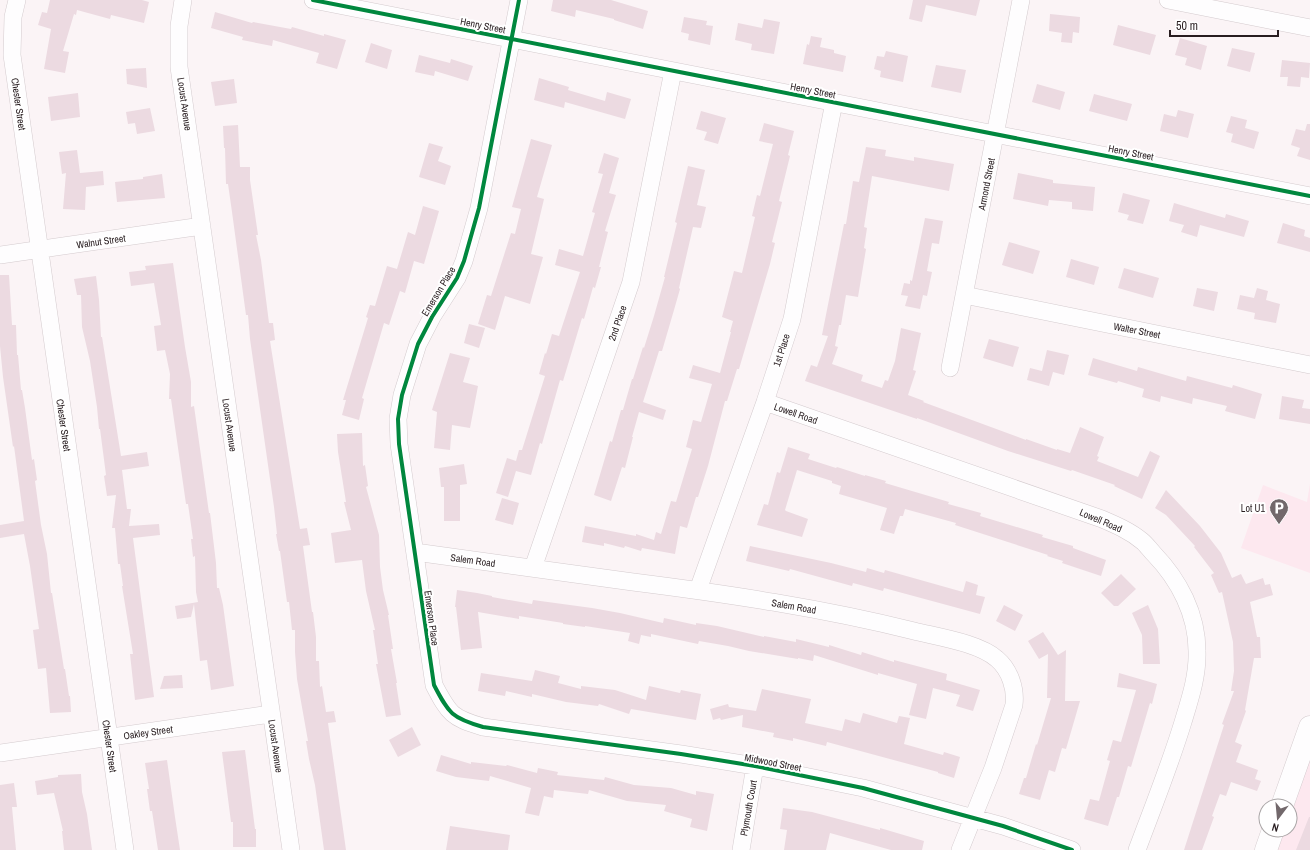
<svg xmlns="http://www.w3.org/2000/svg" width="1310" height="850" font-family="'Archivo Narrow',sans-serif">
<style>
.built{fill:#fde8ef}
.building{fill:#ecdae1}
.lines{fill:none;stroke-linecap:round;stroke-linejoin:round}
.street-casing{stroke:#d4cbce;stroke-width:18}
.secondary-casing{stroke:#d4cbce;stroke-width:23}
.street{stroke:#fefdfe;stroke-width:17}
.secondary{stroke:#fefdfe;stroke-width:22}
.cycleway-casing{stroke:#fff;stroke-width:6}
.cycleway{stroke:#00873e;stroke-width:4}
.labels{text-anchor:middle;stroke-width:4;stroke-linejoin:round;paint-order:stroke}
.street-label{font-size:10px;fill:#281d20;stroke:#fff}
.poi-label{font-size:10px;fill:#281d20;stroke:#fff;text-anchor:end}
</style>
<rect width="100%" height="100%" fill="#fbf4f6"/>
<path class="built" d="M1310 484V573L1241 548 1263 485 1307 502Z
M1310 727V850H1266L1273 830H1290V806Z"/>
<path class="building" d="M50 0H142L149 2 144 23 111 15 110 19 77 10 76 15 74 14 63 51 69 52 65 73 44 69 51 29 38 25 42 12 47 13Z
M553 0H611L648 11 643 29 614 20V19L576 10 575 17 551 11Z
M913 0H980L976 16 926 5 922 22 909 19Z
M215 12 252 23 253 22 291 29 292 27 324 36V34L346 40 337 69 316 63 319 53 273 40 272 46 242 40 243 37 211 28Z
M1050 14 1080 17 1079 33 1073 32 1072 43 1061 42 1062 33 1049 31Z
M684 17 707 21 706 25 713 26 710 45 688 40 689 34 681 32Z
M764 19 780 22 774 54 751 50 752 44 735 40 738 23 762 28Z
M1118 25 1156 35 1150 55 1113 45Z
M811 36 822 38 820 47 834 50V53L846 56 843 72 803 64 807 44 809 45Z
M1180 38 1207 46 1201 70 1185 65 1187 58 1175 55Z
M371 43 392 50 387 69 365 62Z
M1232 48 1255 53 1250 72 1227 66Z
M886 51 908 56 903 82 880 77 881 71 874 69 877 56 884 57Z
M419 55 450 63 451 59 473 66 468 81 435 71 434 76 415 72Z
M1282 60 1310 63 1309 78 1301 77 1300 87 1287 86 1288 77H1280Z
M936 65 966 70 961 93 931 87Z
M146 68 147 88 127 84 126 69Z
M539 78 569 87 568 90 605 101 607 92 631 99 625 119 565 102 564 108 534 100Z
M234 79 237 103 215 106 211 82Z
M1037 84 1065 92 1060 110 1032 102Z
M78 93 80 117 51 121 48 97Z
M1094 94 1132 104 1127 121 1089 111Z
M150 108 155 131 137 134 135 123 128 124 126 112Z
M1178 110 1194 114 1188 138 1160 131 1164 114 1176 117Z
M701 111 726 118 718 144 704 140 707 132 696 129Z
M1231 116 1247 120 1245 128 1259 132 1254 149 1231 142 1233 134 1226 132Z
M764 123 794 131 788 155 790 156 779 201 782 202 772 242 775 243 770 264 739 369H737L727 401H725L708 466 698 497H696L687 528 680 526 675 554 642 548 641 551 625 546 624 548 604 543V546L582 542 585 526 636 536V534L654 540 656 532 661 534 671 501 676 502 692 449 686 447 693 420 701 422 712 384 689 378 693 365 720 373 731 332H730L733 321 722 317 734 271 742 273 755 217 752 216 757 195 760 196 773 144 759 141Z
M1307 124H1310V160L1297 156 1300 148 1291 145 1296 129 1305 131Z
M238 125 240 167H250V180L258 235H256L261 260 269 323H273L275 340 270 341 300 529 307 528 310 545 303 546 312 612H313L316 637V661H319L320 687 322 686 326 712 334 711 336 722 328 723 346 850H324L315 785 309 759 306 741H308L297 679 295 652V630H292L289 602H287L280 551H279L276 534H277L274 507 250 339 248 315H246L232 212 228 184H226L225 148H224L223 126Z
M531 139 552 145 537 197 544 199 531 254 543 257 530 304 505 296 495 330 478 324 487 295 491 296 511 233 515 234 521 209 512 207Z
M429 143 443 147 438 161 451 166 445 185 419 177Z
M866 147 886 150 885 156 914 161V157L954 164 949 191 872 176 864 227 867 228 864 248 866 249 858 297 846 295 841 325H839L835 346 838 347 832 364 863 375 861 381 882 388 885 380 888 381 895 361 901 328 921 333 913 370 916 371 908 395 924 401 923 402 1026 440V439L1057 450V449L1070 453 1080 427 1104 437 1097 456 1099 457 1097 461 1138 477 1150 451 1160 456 1142 499 1114 486 1115 485 1072 470 1071 471 1008 451 917 418V419L805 381 811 365 817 367 828 336 822 335 844 224H846L853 181 859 182Z
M77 150 80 173 103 171 104 185 86 187 85 210 63 209 66 173 62 174 59 152Z
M604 153 619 158 609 193 616 195 605 231 608 232 599 267H601L595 288 593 287 584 319 582 318 563 381 560 380 542 444 540 443 531 475 516 471 508 497 496 493 507 458 516 461 519 450H522L545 376 539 374 545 353 546 354 552 334 559 336 580 272 555 265 559 249 583 256 595 213 592 212 603 174 598 173Z
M688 166 705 170 697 205 706 207 701 228 693 227 679 288 680 289 674 310 662 351H659L643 402 666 410 663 420 639 412 632 437H633L625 468 622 467 611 501 594 495 610 441 612 442 621 410H623L632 379H633L643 347 644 348 654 316 665 277H664L677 223 675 222Z
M1018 173 1053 180V183L1095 187 1093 211 1072 209V202L1049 200 1048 206 1013 199Z
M162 174 165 198 117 202 115 182 143 179V177Z
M1123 193 1150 200 1143 224 1127 220 1129 215 1118 212Z
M1174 203 1225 218 1226 214 1249 221 1244 237 1200 225 1197 237 1181 232 1184 225 1169 221Z
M423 206 439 211 424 264 414 261 405 293 400 291 389 325 384 323 362 398 364 399 359 420 342 415 346 400H343L368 318 366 317 370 305 375 306 387 266 397 269 408 232 415 235Z
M925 218 943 221 939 244 932 243 927 271 932 272 927 296 923 295 920 309 905 306 908 296 901 295 904 283 910 284V280L912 281Z
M1283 223 1305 230 1304 236 1310 238V252L1277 243Z
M1009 242 1040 251 1033 274 1002 265Z
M1071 259 1099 267 1094 285 1066 277Z
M173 263 185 347 191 382V407L194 406 209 513H210L216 563 217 588H219L223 605 234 686 211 690 207 660 200 661 194 604 191 617 177 619 175 606 198 602 196 592 195 556 193 557 191 539H193L188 504H186L171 399H169L170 374 165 350 157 351 154 326 161 325 154 283 131 286 129 272 146 270 145 266Z
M1124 268 1159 278 1153 298 1118 288Z
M0 275H9L12 325H16L17 355H18L21 390H22L25 408 32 460 34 459 37 480 35 481 41 525 47 554 51 593H52L64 669H65L69 696H70L71 712 50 713 46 668 38 669 33 630 39 629 30 566 24 534 0 538V525L24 521 14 446 13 447 3 377 0 346Z
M96 276 99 300 101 337H102L121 456 147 452 149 466 122 470 127 509H131L129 526 159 524 160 535 133 538 154 697 135 700 130 654H133L122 586H123L120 564H118L115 528H112L116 495 107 496 104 476 106 475 100 429H99L97 407 90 361 82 327 81 295H77L74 279Z
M1197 288 1218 292 1214 311 1193 306Z
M1257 288 1268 291 1266 300 1280 304 1276 323 1254 319 1255 313 1237 309 1240 295 1254 298Z
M469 324 485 328 479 348 464 343Z
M989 339 1019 347 1013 367 983 358Z
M1047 350 1069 355 1064 375 1053 372 1049 386 1027 380 1030 368 1042 371Z
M450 353 470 358 463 382 478 386 470 428 452 425 450 450 434 448 437 412 432 410Z
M1093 358 1137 371 1138 367 1186 381 1187 376 1232 388 1233 385 1262 394 1255 419 1225 411 1227 406 1193 398 1192 404 1161 396 1160 402 1142 397 1144 389 1118 381 1117 383 1088 375Z
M1282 396 1304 400 1302 408 1310 409V424L1279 419Z
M362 433 363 466 365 465 368 486 366 487 379 535 380 567 383 590 389 615H388L393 649H391L397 683H396L401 715 386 717 376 664H378L373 630H375L366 591 362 560 335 563 331 533 351 530 344 502H346L338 452 337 434Z
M788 447 810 454 808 459 836 468 837 467 865 476V475L886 481 885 483 949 502 948 504 981 513 980 516 1043 535 1042 537 1073 546V548L1106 560 1101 576 1062 563 1063 561 1047 556 1048 555 955 525 956 523 905 509 903 516H900L894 534 880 530 887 508 839 494 841 486 832 483V481L797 470 785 510 786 511 808 519 802 537 757 525 764 504 768 505 777 472 780 473Z
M464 464 467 484 460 485V521H444V487H441L439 468Z
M1166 490 1200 526 1221 553 1232 578 1241 574 1246 584 1263 578 1265 585 1270 584 1273 595 1250 602 1257 637H1260L1261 658H1254L1245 710 1246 711 1235 742 1242 745 1236 762 1258 770 1255 779 1261 781 1257 791 1231 782 1226 796 1220 794 1212 816 1214 817 1202 850H1184L1224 725 1222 724 1234 691H1231L1234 671 1233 642 1222 592 1219 593 1211 575 1214 573 1194 547 1195 546 1166 515 1155 508Z
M502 498 519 503 513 525 495 520Z
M750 546 831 563 866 572 867 568 884 573 885 570 963 592 966 581 978 585 976 595 985 597 980 614 884 588 883 591 853 583 852 586 790 569 789 571 746 561Z
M1121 574 1136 589 1118 606H1114L1101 593Z
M457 590 477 593 492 596V597L532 604 533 600 592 608 620 613 663 623 664 618 696 625V623L717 626 764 637V636L796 642V639L829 647V645L861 655 862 652 894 662V660L947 674 946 680 980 690 973 711 956 706 960 695 933 688 926 719 909 715 917 684 878 673V675L814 655 813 661 798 658V659L749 651 728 646 699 641 698 644 651 634V637L641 635 639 644 628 641 630 633 585 626V627L563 624V623L519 616V619L478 612 482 648 461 650 456 607H455Z
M1004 605 1023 615 1015 631 996 621Z
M1148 605 1158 629 1160 664H1143L1142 635 1132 613Z
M1043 632 1058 655 1066 650 1065 701H1080L1066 749 1062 748 1055 772 1049 770 1040 800 1019 794 1024 778H1026L1036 744 1037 745 1051 698H1047L1048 654 1039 659 1028 641Z
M535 670 560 676 558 683 581 689V686L615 690 646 700 649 686 680 693 681 690 701 694 696 720 631 709 629 714 599 704 598 706 566 702 532 694V697L506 691 505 696 478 691 481 673 532 681Z
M1119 673 1157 684 1152 704 1150 703 1131 767 1128 766 1119 797H1117L1108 826 1084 819 1090 799 1099 801 1110 761 1107 760 1113 740 1121 742 1136 690 1117 687Z
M182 675 183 688 160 689 164 676Z
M762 689 811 699 805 723 842 731 845 719 860 723 863 713 897 723 899 716 910 718 904 744 943 755 944 752 960 757 954 778 938 773V772L827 742 826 746 793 738V741L773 737 774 733 742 727 743 715 721 720 720 718 713 720 710 709 728 704 729 707 756 711Z
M412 727 421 745 398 757 389 740Z
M245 750 255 829H256V847H233V822H231L222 752Z
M441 755 471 764V762L506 766 507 765 537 773 538 768 558 772 557 775 604 780 605 777 634 785 671 788 696 795V791L714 794 707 831 690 827 692 819 664 811 666 805 627 801 589 790 588 794 554 790 553 798 544 796 539 816 525 813 531 788 490 776 489 781 456 777 436 771Z
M167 760 175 817 180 850H158L152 811H150L147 789H149L145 763Z
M81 774 82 792 87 814 92 850H64L62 831H63L54 793 37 795 35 781 58 777V775Z
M14 783 17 807H12L16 850H0V785Z
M783 808 812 812 880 830V828L924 841 922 850H891L830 833 826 850H784L787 830 780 829Z
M1309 817H1310V850H1296Z
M450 826 510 835 508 850H446Z"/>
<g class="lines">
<g class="street-casing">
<path id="street" d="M17 0 13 17 12 55 125 850
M183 0 179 26V67L291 850
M313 0 1310 196
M519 0 479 208 464 261 457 278 432 317 418 344 402 395 398 419 399 444 434 685C449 714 452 718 483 727L681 754 755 766 863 788 1003 826 1072 850
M1168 0 1310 28
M0 255 202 226
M964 295 1310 365
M950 368 1021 0
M765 402 1102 519C1116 525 1130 531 1142 541 1146 544 1150 550 1154 554 1179 580 1197 614 1197 651 1198 675 1190 699 1183 722 1170 765 1153 807 1137 850
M415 552C487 562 560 572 633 582 728 594 822 608 914 631 938 637 979 643 997 659 1010 670 1016 689 1014 705L993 768 960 850
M533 568 631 282 673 71
M698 590 765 402 792 319 834 102
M0 753 271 714
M741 850 755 766"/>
</g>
<g class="secondary-casing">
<path id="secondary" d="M1282 806 1310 727
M1266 850 1273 830"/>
</g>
<use href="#street" class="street"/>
<use href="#secondary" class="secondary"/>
<g class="cycleway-casing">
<path id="cycleway" d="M313 0 1310 196
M519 0 479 208 464 261 457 278 432 317 418 344 402 395 398 419 399 444 434 685C449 714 452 718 483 727L681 754 755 766 863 788 1003 826 1072 850"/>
</g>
<use href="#cycleway" class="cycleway"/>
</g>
<defs>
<g id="parking-pin" transform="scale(1)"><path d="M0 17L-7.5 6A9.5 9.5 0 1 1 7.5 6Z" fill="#72686b" stroke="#fff"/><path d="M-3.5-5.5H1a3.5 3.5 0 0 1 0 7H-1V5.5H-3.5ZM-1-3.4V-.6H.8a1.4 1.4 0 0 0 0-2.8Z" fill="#fff"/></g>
</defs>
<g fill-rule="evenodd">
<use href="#parking-pin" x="1279" y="508"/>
</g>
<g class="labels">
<g class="street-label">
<text transform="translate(483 25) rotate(11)" y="4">Henry Street</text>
<text transform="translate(813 90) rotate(11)" y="4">Henry Street</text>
<text transform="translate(19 104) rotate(82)" y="4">Chester Street</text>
<text transform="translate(185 104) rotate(82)" y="4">Locust Avenue</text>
<text transform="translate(1131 152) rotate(11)" y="4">Henry Street</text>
<text transform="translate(986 184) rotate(-79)" y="4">Armond Street</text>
<text transform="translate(101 241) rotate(-8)" y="4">Walnut Street</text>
<text transform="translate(438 291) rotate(-59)" y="4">Emerson Place</text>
<text transform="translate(617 323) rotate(-71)" y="4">2nd Place</text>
<text transform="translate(1137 330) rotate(11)" y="4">Walter Street</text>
<text transform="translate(781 350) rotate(-72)" y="4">1st Place</text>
<text transform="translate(796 413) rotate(19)" y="4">Lowell Road</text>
<text transform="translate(64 425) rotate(82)" y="4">Chester Street</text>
<text transform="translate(230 425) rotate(82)" y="4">Locust Avenue</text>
<text transform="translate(1101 520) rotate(23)" y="4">Lowell Road</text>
<text transform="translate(473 560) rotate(8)" y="4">Salem Road</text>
<text transform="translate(794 606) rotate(10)" y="4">Salem Road</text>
<text transform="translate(432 618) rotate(82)" y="4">Emerson Place</text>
<text transform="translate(148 732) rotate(-8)" y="4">Oakley Street</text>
<text transform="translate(110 746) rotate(82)" y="4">Chester Street</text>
<text transform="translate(276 746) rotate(82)" y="4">Locust Avenue</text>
<text transform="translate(773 762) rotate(11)" y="4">Midwood Street</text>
<text transform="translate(748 808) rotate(-80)" y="4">Plymouth Court</text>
</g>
<g class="poi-label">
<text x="1265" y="512">Lot U1</text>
</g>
</g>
<g transform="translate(1278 818) rotate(196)"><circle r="19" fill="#ffffff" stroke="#a9a5a6"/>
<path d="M0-3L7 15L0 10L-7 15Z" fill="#72686b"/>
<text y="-6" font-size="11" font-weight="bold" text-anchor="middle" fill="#281d20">N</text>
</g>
<path d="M1170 30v6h108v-6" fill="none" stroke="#281d20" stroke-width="2"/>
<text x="1176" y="30" font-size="12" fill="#281d20" stroke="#ffffff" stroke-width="3" paint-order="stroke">50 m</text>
</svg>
